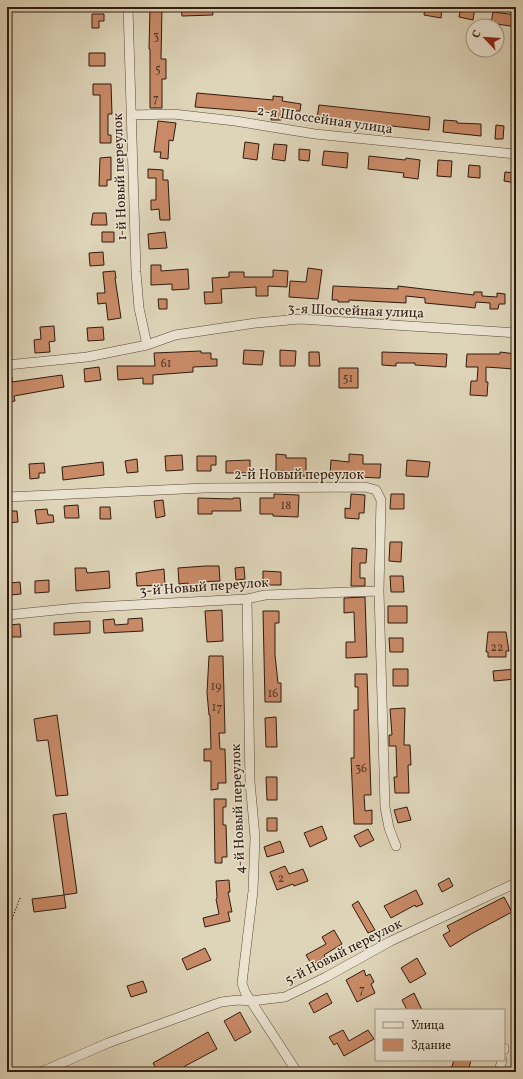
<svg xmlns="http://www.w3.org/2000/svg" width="523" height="1079" font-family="Vollkorn,serif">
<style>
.building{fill:#c88a67;stroke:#301a0f}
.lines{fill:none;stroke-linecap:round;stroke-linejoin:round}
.minor-casing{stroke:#5c4839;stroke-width:10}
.path{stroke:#301a0f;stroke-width:1.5;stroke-dasharray:1 2;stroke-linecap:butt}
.minor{stroke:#eae3d1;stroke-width:9}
.labels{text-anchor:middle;stroke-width:3;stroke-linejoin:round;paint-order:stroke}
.number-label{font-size:12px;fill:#563625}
.street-label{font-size:14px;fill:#301a0f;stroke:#eae3d1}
</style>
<rect width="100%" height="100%" fill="#ded4b8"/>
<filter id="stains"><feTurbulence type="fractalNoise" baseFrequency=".005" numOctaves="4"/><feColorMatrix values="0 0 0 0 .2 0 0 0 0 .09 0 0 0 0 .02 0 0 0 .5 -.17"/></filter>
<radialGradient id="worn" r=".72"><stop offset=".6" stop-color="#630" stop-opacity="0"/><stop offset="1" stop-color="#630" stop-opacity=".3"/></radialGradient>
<path class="building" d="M150 7H162L161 59H166V79H162V108H150V49H149Z
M181 7H212L213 15 182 16Z
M425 7H442L441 18 424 15Z
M461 7H475L473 20 459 17Z
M493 12 516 15V27L491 23Z
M92 14H104V21H99V28H92Z
M89 53H105V66H89Z
M93 84H111L112 114H108V135H111V143H100V95H93Z
M197 93 273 100V96L283 97 282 101 301 104 300 111H290V115L281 114V120H271L272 113 195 107Z
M319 105 430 117 429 130 317 118Z
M444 120 457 121V123L481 124V136L443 132Z
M158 121 176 123 173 141 169 140 168 159 160 158 161 152H154Z
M496 125 504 126 503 139H495Z
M245 142 259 144 257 160 243 158Z
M274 144 287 145 285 161 272 159Z
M299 149 310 150 309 161 299 160Z
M324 151 348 153 347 168 322 165Z
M369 156 405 160 406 158 420 160 418 179 403 177 404 173 368 169Z
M111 157V180H107V186H99L100 158Z
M438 160 452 161 451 177 437 176Z
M469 165 480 166V178L468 177Z
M148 169 163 170V180H168L170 220H160L159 209 151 210V200H156V178H148Z
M505 172 516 173V183L504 181Z
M93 213H106L107 225H91Z
M102 232H114V242H102Z
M165 232 167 248 149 249 148 234Z
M103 252 104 265 90 266 89 253Z
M151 265H161V271L188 269 189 289 172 290V284L151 285Z
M308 268 322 270 318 299 289 297 290 281 306 282Z
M273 270 288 271 287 287 268 286V296H256V287L221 289 222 303 205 304 204 292H213L212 278 229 277V272H244V277H273Z
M115 271 116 278H115L121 318 108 320 106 303 98 304 97 293H105L103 272Z
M333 286 398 289V286L474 295V292H482V296L497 297V293L505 294V304H499L498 309H490V303L476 302 475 308 467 307 425 303V298L406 296V303L349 300V302H338V300H332Z
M158 299H167V309H159Z
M54 326 55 341 49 342 50 352 35 353 34 340 41 339 40 327Z
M103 327 104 340 88 341 87 328Z
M244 350 264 351 262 365 243 364Z
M280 350 296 351 295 366H280Z
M201 351V353H211V359H217V366L193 367V372L153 375V384H143V378L118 380 117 366H155L154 353Z
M309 352H319L320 366H309Z
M382 352 447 354 446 367 415 365V363H396V366L382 365Z
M500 352 516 354 514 369 486 367V382H488L487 396 470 395 471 381H477L478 367H466L467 354H500Z
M99 367 101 380 85 382 84 369Z
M339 368H358V388H339Z
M62 375 64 387 14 396 15 401 7 402V377H12V382Z
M276 454 286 455V458H306V476H296V471H276Z
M349 454 363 455V464H381L380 478 330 476 331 460 349 462Z
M182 455 183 470 166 471 165 456Z
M197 456H216V465H211V471H197Z
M137 459 138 472 127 473 125 461Z
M250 460V473H226V461Z
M407 460 430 462 428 477 406 476Z
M103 462 104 475 63 480 62 467Z
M44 463 45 473H39V478L30 479 29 464Z
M274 494 299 495 298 517 273 516V514H260V498H274Z
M351 494 365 495 364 513H359V519L345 518V508L350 509Z
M391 494H404V509H390Z
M198 498 233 499V498H240L241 511H212V514H198Z
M163 500 165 516 156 518 154 501Z
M78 505 79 518H65L64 506Z
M100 507H110L111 519H100Z
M47 509 48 515H53L54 522 37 524 35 510Z
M7 511H17L18 522 7 523Z
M390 542H402L401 562 389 561Z
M352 548 367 549 366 563H360V578H365V586H351Z
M205 566H219L220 581 199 582 200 591H189L188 583 179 584 178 568Z
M244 567 245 579 236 580 235 568Z
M75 568H86L87 573 109 571 110 588 76 591Z
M164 569 165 585 137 586 136 573Z
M263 571 281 572V585H263Z
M390 576H403L404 592H391Z
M49 580V592L35 593V581Z
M20 582 21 594 11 595 10 583Z
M365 597 367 657 346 658V642H355L354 612 344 613V598Z
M388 606H407V623H388Z
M222 610 223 641 207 642 205 611Z
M263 611H279V623H275V655L278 683H281V702H265Z
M142 618 143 631 104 633 103 620 114 619 115 625 128 624V619Z
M90 621V633L54 635V623Z
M20 624 21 637H8V625Z
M488 632H506L509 651H506V657H488V652H486Z
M389 638H403V652H390Z
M209 656H223L225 733H219L220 749H225L226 783H218V789L211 790V761H204V749H211L210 715H209L207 693Z
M393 669H408V686H393Z
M516 669V679L494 681 493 671Z
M355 674H367L371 795H364L365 811 372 810V824H354L351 758H354V710H358V687H355Z
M405 708 404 745H410L411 765H408L409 793H395L394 777H397L396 746H389V735H392L390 709Z
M57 715 68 795 56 796 48 740 37 741 34 719Z
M276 717 277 747H266L265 718Z
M266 777H277V800H267Z
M214 799H226V807H223V825H226L227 857H222V863H215Z
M407 807 411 820 398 823 394 810Z
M66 813 77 893 64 895 53 815Z
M267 818H277V831H267Z
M322 826 327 839 310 847 304 833Z
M368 829 374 840 360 847 354 836Z
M280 841 284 852 267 857 264 847Z
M285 866 289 874 303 869 308 881 294 886 293 884 277 890 270 872Z
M449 878 453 886 442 892 438 884Z
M229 880 230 892H228L232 912H228L230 921 205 927 203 918 219 914 216 899 217 898 216 881Z
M416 890 423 904 416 907 415 905 391 918 384 906Z
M64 895 66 908 34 912 32 899Z
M504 897 512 912 471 934 450 947 443 935 450 931 447 926Z
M358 901 375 930 368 933 352 905Z
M334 930 342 944 324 955 325 957 312 965 306 955 326 944 322 937Z
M205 948 211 960 187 970 182 959Z
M417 958 426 974 410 983 401 968Z
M364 970 366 976 370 974 374 982 371 984 375 993 357 1002 346 980Z
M143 981 147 992 131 997 127 986Z
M327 993 332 1003 314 1013 309 1003Z
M414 993 422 1010H407L402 1000Z
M240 1012 251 1032 235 1041 224 1021Z
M343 1030 349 1041 368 1030 374 1039 344 1056 337 1043 334 1045 329 1037Z
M208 1032 217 1049 174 1072H158L153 1063Z
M454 1060H471L468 1072H450Z"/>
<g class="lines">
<g class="minor-casing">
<path id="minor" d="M128 7 136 272 139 308 147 345
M131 115 173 114 235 121 315 134 516 154
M7 365 87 357 147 345 175 335 256 323 300 319 516 333
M7 497 205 488 365 487 376 490 381 500 379 591 385 807 389 828 396 846
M247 599 250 782 255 837 253 891 242 983 245 992 297 1072
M7 615 76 608 247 599 265 595 379 591
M504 1050V1048
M41 1072 108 1043 221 1002 238 1000 251 1001 285 997 326 977 391 941 516 883
M499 1072 502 1060"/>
</g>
<path class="path" d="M7 926 12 919 20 898"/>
<use href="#minor" class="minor"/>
</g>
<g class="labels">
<g class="number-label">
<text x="156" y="40">3</text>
<text x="158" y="73">5</text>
<text x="156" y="102">7</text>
<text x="166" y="367">61</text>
<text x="348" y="382">51</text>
<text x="286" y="509">18</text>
<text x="497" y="651">22</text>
<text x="216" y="690">19</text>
<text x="273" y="697">16</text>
<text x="217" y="711">17</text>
<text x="361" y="772">36</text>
<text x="281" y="882">2</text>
<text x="362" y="993">7</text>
</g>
<g class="street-label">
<text transform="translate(325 119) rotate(8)" y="5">2-я Шоссейная улица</text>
<text transform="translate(119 177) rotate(-92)" y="5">1-й Новый переулок</text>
<text transform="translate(356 310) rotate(2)" y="5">3-я Шоссейная улица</text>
<text x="299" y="479">2-й Новый переулок</text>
<text transform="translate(204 586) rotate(-4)" y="5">3-й Новый переулок</text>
<text transform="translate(237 809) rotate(-92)" y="5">4-й Новый переулок</text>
<text transform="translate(343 951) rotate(-27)" y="5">5-й Новый переулок</text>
</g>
</g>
<rect width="523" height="1079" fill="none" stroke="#ded4b8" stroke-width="24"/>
<rect x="8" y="8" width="507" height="1063" fill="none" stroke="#301a0f" stroke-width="2"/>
<rect x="12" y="12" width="499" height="1055" fill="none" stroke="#301a0f"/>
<rect x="375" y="1009" width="130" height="52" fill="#eae3d1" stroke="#a09383"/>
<rect x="383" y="1022" width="20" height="6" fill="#eae3d1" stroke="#a09383"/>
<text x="411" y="1029" font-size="12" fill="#301a0f">Улица</text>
<rect x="383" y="1039" width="20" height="12" fill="#c88a67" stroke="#a09383"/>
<text x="411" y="1049" font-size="12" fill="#301a0f">Здание</text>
<g transform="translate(485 38) rotate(295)"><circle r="19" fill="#eae3d1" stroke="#a09383"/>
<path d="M0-3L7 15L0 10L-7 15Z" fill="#8f2418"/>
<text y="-6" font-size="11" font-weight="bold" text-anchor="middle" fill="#301a0f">С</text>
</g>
<rect width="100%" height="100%" filter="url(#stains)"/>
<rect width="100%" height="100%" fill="url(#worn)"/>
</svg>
